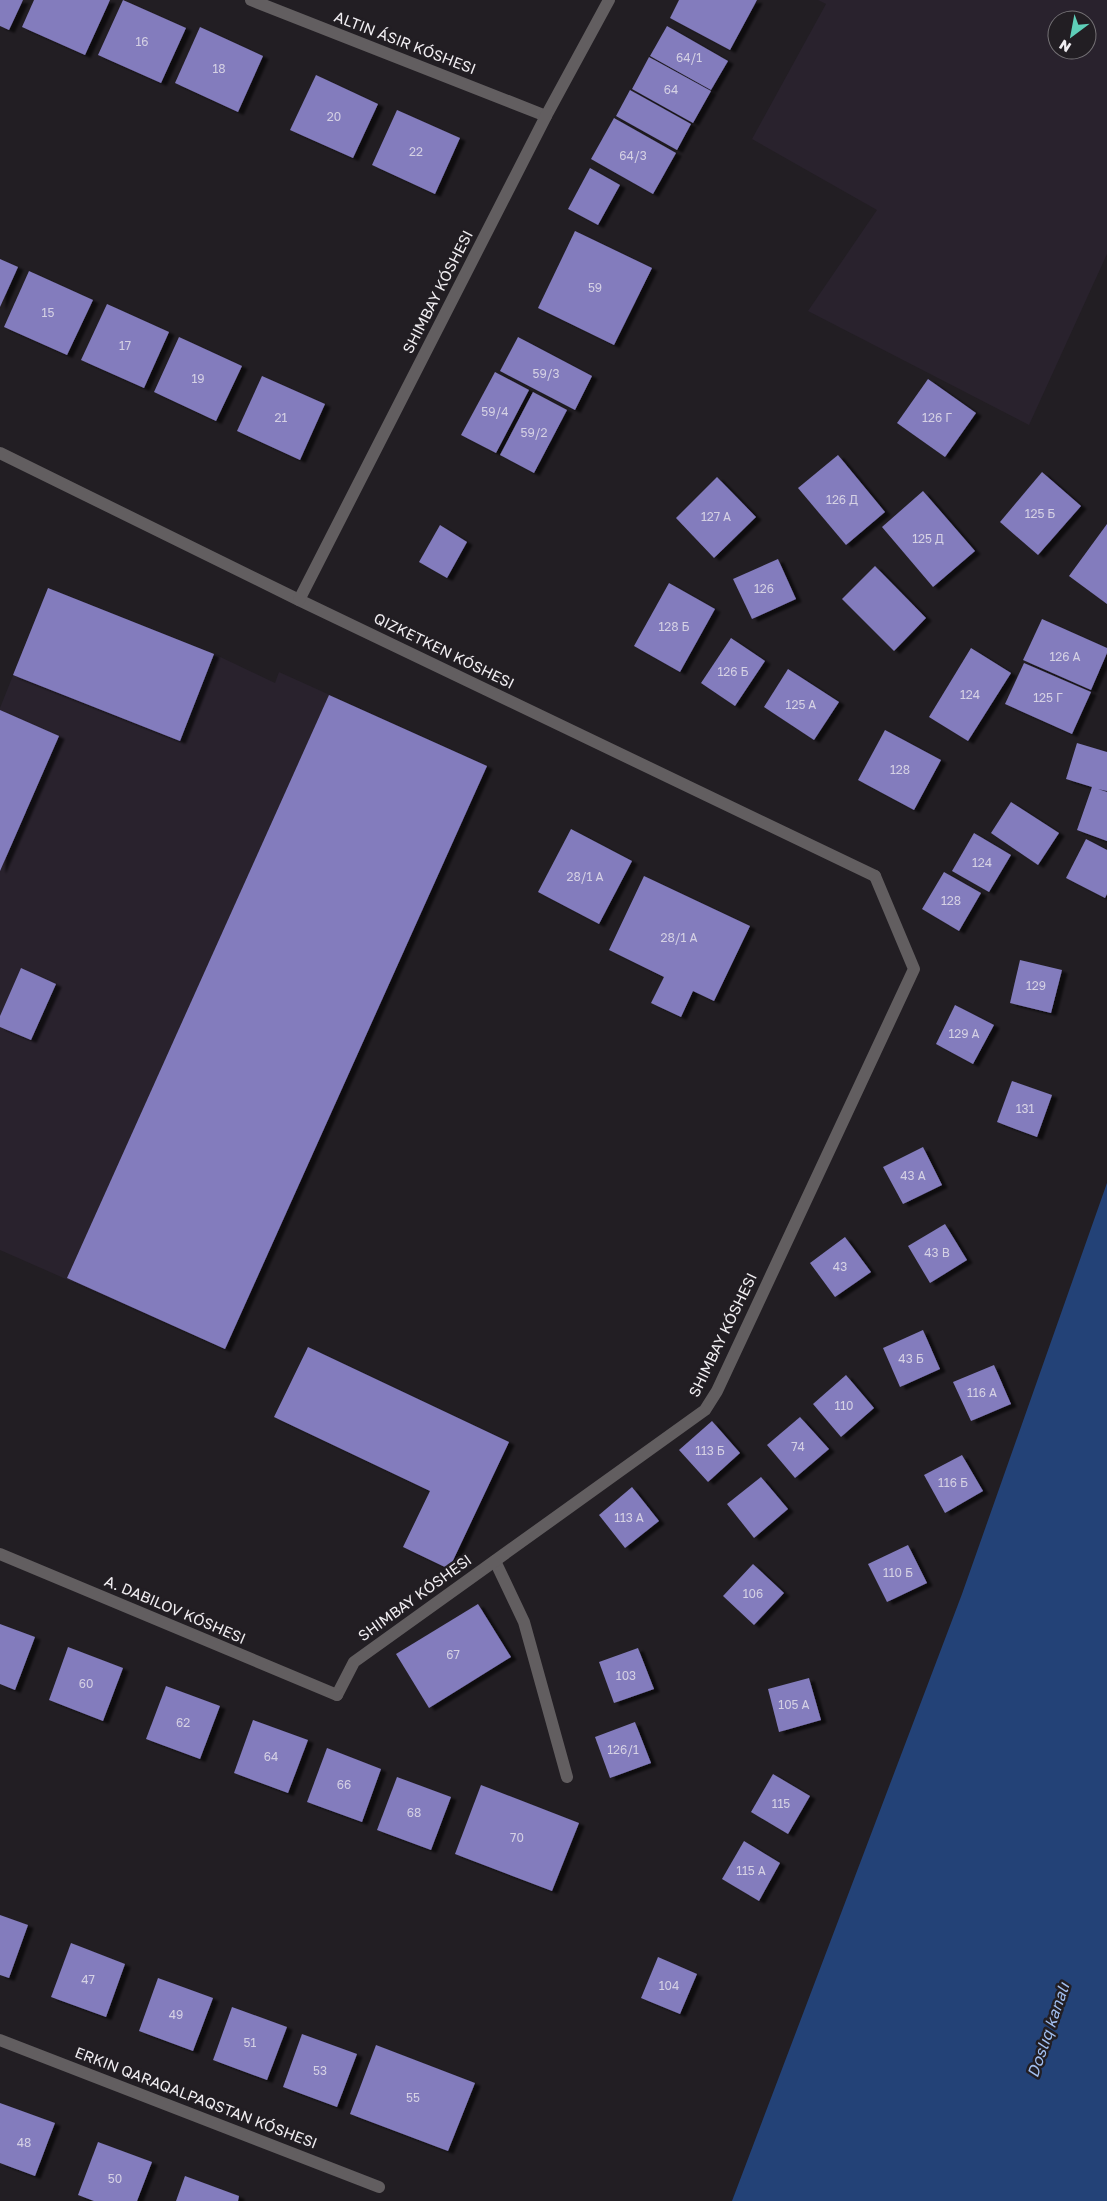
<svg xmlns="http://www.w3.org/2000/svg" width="1107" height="2201" viewBox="0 0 1107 2201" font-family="'Golos Text',sans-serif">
<defs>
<filter id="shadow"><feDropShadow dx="5.5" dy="3" stdDeviation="1" flood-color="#0009"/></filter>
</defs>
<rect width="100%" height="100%" fill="#221e23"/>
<!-- built -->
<g fill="#29222d" fill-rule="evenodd">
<path d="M 818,0 L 1107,0 L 1107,254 L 1029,425 L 808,311 L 877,210 L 752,139 L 826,4 ZM 1057,20 L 1087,20 L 1087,50 L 1057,50 Z"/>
<polygon points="48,588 214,654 275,683 279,672 487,766 225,1349 0,1250 0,708"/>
</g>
<!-- water -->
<polygon fill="#234277" points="1107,1183 1107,2201 732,2201 962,1594"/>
<!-- building -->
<g fill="#837cbd" filter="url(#shadow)">
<polygon points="0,0 23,0 9,30 0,26"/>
<polygon points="34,0 110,0 85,55 22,27"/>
<polygon points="123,0 186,28 161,83 98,55"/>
<polygon points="679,0 757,0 730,50 670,18"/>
<polygon points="667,26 728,61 711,90 650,56"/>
<polygon points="200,27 263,56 238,112 175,83"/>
<polygon points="649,57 711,91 693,123 632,89"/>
<polygon points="316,75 378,104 353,158 290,130"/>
<polygon points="630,90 691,124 677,150 616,116"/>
<polygon points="397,110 460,138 435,194 372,165"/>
<polygon points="614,118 676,153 653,194 591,159"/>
<polygon points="590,168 620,185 598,225 568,209"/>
<polygon points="575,231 652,268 614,345 538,308"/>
<polygon points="0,259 18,267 0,307"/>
<polygon points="29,271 93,300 67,355 4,327"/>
<polygon points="107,304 169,332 144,388 81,360"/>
<polygon points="179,337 242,366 216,421 154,392"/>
<polygon points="518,337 592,376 575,410 500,371"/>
<polygon points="495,372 529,390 496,453 461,435"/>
<polygon points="262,376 325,404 300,460 237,431"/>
<polygon points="928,379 976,413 945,457 897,423"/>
<polygon points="533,392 567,410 534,473 500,455"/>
<polygon points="838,455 885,512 846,545 798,488"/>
<polygon points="1042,472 1081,506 1038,555 1000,522"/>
<polygon points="717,477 756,517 714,558 676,518"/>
<polygon points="923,491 975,551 933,587 882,527"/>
<polygon points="1107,524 1107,604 1069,576"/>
<polygon points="440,525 467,542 447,578 419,562"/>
<polygon points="778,559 796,599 752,619 733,579"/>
<polygon points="875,566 926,618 894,651 842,599"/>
<polygon points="669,583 715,609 680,672 634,646"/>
<polygon points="48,588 214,654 180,741 13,675"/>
<polygon points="1042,619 1107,648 1107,653 1091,690 1023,660"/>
<polygon points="731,638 765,661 735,706 701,683"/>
<polygon points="971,648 1011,673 968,741 929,717"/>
<polygon points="1024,663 1091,692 1072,734 1005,704"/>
<polygon points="788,669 839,702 814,740 764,707"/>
<polygon points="329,695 487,766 225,1349 67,1278"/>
<polygon points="0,710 59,736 0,871"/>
<polygon points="885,730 941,760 914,810 858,780"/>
<polygon points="1077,743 1107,752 1107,791 1098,789 1107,792 1107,841 1077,830 1092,787 1066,779"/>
<polygon points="1011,802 1059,833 1038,865 991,833"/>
<polygon points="571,829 632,861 599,924 538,892"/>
<polygon points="974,833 1011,855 989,892 952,871"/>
<polygon points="1086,839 1107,850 1107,894 1105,898 1066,878"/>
<polygon points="944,872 981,893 959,931 922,909"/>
<polygon points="644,876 750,926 714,1001 693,991 681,1017 651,1003 664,977 609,950"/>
<polygon points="1020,960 1062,970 1051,1013 1010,1003"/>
<polygon points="21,968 56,984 31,1040 0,1027 0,1016"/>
<polygon points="955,1005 994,1025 973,1064 936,1044"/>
<polygon points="1012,1081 1052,1095 1037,1137 997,1122"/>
<polygon points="923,1147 942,1185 903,1204 883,1167"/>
<polygon points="945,1224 967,1260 930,1283 908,1246"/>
<polygon points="845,1237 871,1272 835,1297 810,1263"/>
<polygon points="923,1330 940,1369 900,1387 883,1348"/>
<polygon points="308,1347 509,1442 449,1569 403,1547 430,1491 274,1417"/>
<polygon points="994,1365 1011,1404 971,1421 953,1382"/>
<polygon points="846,1375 874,1408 841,1437 813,1404"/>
<polygon points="800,1417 829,1449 795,1478 767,1445"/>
<polygon points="712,1421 740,1453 708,1482 679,1450"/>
<polygon points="962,1455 983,1491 945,1513 924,1475"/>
<polygon points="761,1477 788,1509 754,1538 727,1504"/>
<polygon points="632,1487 659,1521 625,1548 599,1515"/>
<polygon points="908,1545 927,1583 887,1602 868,1564"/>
<polygon points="753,1564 784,1593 754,1625 723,1596"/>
<polygon points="478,1604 511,1657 429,1708 396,1654"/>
<polygon points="0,1624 35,1637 15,1690 0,1684"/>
<polygon points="68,1647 123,1668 103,1721 49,1700"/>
<polygon points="638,1648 654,1689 614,1703 599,1662"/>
<polygon points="809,1678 821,1720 779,1732 768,1689"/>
<polygon points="166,1686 220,1706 200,1759 146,1739"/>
<polygon points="253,1720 308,1740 288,1793 234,1773"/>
<polygon points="635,1722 651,1763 610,1778 595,1737"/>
<polygon points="327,1748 381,1769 362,1822 307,1802"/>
<polygon points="773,1774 810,1796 788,1834 751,1812"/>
<polygon points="397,1777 451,1797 431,1850 377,1830"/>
<polygon points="481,1785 579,1823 552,1891 455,1854"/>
<polygon points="744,1841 780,1863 759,1901 722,1879"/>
<polygon points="0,1915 28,1925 9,1978 0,1975"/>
<polygon points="71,1943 125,1964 106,2017 51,1997"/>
<polygon points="658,1957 697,1974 680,2014 641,1998"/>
<polygon points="158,1978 213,1998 193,2051 139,2031"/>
<polygon points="232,2007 287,2027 267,2080 213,2060"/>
<polygon points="302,2034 357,2054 337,2107 283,2087"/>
<polygon points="376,2045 475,2083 448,2151 350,2114"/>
<polygon points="0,2103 55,2123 35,2176 0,2163"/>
<polygon points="98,2142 152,2162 137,2201 94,2201 78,2195"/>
<polygon points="185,2176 239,2196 238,2201 176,2201"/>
</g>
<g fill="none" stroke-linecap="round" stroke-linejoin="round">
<!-- service -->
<g stroke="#625e60" stroke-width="12">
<polyline points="495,1561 524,1622 567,1777"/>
<polyline points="337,1695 354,1662 705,1410 717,1391 914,969 875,876"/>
</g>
<!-- minor -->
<g stroke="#625e60" stroke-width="12">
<polyline points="251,0 546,116"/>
<polyline points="0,453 299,600 875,876"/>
<polyline points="299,600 546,116 609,0"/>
<polyline points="0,1554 337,1695"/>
<polyline points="0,2040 379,2187"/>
</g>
</g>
<g text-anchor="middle" stroke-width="5" stroke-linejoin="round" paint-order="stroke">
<!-- number labels -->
<g font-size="12" fill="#d5d1e4">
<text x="142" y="46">16</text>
<text x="689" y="62">64/1</text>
<text x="219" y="73">18</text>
<text x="671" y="94">64</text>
<text x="334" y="121">20</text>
<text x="416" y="156">22</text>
<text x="633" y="160">64/3</text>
<text x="595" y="292">59</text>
<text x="48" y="317">15</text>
<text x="125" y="350">17</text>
<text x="546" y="378">59/3</text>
<text x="198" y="383">19</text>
<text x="495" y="416">59/4</text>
<text x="281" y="422">21</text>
<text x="937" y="422">126 Г</text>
<text x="534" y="437">59/2</text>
<text x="842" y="504">126 Д</text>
<text x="1040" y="518">125 Б</text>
<text x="716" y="521">127 А</text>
<text x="928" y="543">125 Д</text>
<text x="764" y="593">126</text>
<text x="674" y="631">128 Б</text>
<text x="1065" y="661">126 А</text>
<text x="733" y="676">126 Б</text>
<text x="970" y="699">124</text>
<text x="1048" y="702">125 Г</text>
<text x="801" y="709">125 А</text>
<text x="900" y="774">128</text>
<text x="982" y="867">124</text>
<text x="585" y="881">28/1 А</text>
<text x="951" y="905">128</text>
<text x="679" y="942">28/1 А</text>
<text x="1036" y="990">129</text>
<text x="964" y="1038">129 А</text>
<text x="1025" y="1113">131</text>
<text x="913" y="1180">43 А</text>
<text x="937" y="1257">43 В</text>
<text x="840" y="1271">43</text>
<text x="911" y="1363">43 Б</text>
<text x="982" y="1397">116 А</text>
<text x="844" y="1410">110</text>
<text x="798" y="1451">74</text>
<text x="710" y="1455">113 Б</text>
<text x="953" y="1487">116 Б</text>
<text x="629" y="1522">113 А</text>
<text x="898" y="1577">110 Б</text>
<text x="753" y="1598">106</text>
<text x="453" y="1659">67</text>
<text x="626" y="1680">103</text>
<text x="86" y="1688">60</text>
<text x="794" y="1709">105 А</text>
<text x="183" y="1727">62</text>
<text x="623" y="1754">126/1</text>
<text x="271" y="1761">64</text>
<text x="344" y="1789">66</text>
<text x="781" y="1808">115</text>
<text x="414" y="1817">68</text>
<text x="517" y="1842">70</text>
<text x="751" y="1875">115 А</text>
<text x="88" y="1984">47</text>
<text x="669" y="1990">104</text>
<text x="176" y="2019">49</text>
<text x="250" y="2047">51</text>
<text x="320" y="2075">53</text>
<text x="413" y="2102">55</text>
<text x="24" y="2147">48</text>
<text x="115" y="2183">50</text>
</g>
<!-- street labels -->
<g font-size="15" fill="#f0edf1" stroke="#221e23">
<text transform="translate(405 43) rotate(21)" y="5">ALTIN ÁSIR KÓSHESI</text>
<text transform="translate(438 292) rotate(-63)" y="5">SHIMBAY KÓSHESI</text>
<text transform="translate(444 651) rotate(26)" y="5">QIZKETKEN KÓSHESI</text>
<text transform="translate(723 1335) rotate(-64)" y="5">SHIMBAY KÓSHESI</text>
<text transform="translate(415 1598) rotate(-36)" y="5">SHIMBAY KÓSHESI</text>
<text transform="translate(175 1610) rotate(23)" y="5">A. DABILOV KÓSHESI</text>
<text transform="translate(196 2098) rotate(21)" y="5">ERKIN QARAQALPAQSTAN KÓSHESI</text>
</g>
<!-- water labels -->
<g font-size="16" font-style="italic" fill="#a2bff0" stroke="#221e23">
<text transform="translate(1048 2030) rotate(-71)" y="6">Doslıq kanalı</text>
</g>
</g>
<!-- north arrow -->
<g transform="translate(1072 35) rotate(212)"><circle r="24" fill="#221e23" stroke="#747175"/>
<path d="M0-4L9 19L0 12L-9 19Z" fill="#5eceb8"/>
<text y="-8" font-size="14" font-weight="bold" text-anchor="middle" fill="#f0edf1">N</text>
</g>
</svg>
